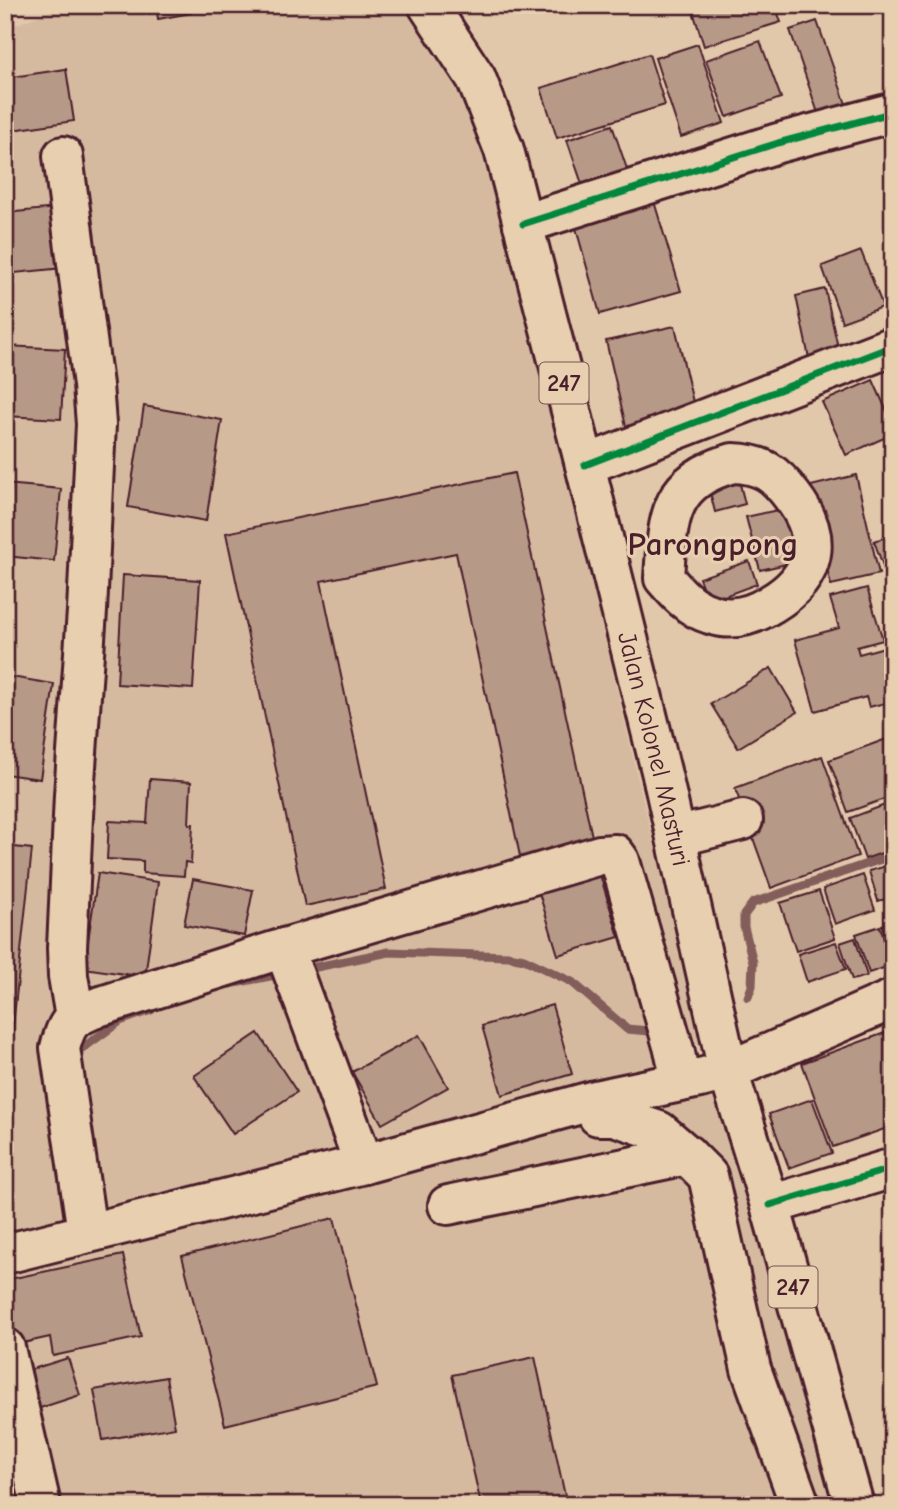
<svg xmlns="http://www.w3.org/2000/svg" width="898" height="1510" viewBox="0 0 898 1510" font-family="'Comic Neue',sans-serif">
<rect width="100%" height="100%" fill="#e2c8ab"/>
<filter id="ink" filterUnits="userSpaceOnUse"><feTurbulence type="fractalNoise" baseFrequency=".0143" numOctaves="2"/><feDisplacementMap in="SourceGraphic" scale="14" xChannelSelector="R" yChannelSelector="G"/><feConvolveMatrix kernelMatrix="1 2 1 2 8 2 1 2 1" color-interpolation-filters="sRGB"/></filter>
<g filter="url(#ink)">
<!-- built -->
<polygon fill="#d5baa0" points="65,5 401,5 430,40 470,115 501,197 649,825 706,1041 682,1050 727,1091 839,1505 5,1505 5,29"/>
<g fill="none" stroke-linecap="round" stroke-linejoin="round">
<!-- stream -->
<g stroke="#825d5a" stroke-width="9">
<polyline points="302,970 389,952 509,956 524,959 572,982 627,1029 649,1031"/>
<polyline points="230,984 285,973"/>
<polyline points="748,997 752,986 753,962 744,927 744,915 753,903 893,855"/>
<polyline points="80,1050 120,1021 151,1010"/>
</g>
</g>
<!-- building -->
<g fill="#b79987" stroke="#4a1f2b" stroke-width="2">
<polygon points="156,5 189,5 191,13 158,19"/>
<polygon points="691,5 775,5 781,22 704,46"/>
<polygon points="817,21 847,107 819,116 790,30"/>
<polygon points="760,41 781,98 727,117 706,60"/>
<polygon points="698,44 724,123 681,137 655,58"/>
<polygon points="649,54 665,105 557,138 541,88"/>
<polygon points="66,69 74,121 5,131 5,78"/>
<polygon points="612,125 628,172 583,187 567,140"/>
<polygon points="653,198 681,291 600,314 574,221"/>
<polygon points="57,208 63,268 5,274 5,213"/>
<polygon points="861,251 883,307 842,322 822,266"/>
<polygon points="825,289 839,352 809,358 796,296"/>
<polygon points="675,326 697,419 628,435 606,341"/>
<polygon points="6,346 65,349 61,419 5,416"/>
<polygon points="873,380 893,425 893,434 846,455 822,402"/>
<polygon points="144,406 222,420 206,521 128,507"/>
<polygon points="514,473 594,846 521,861 456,553 321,581 386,889 305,906 226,533"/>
<polygon points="856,475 879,574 831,585 807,487"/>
<polygon points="739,480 745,504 715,512 709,488"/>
<polygon points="5,484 61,489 54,561 5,556"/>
<polygon points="791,507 804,560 760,570 746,517"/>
<polygon points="893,535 893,572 886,574 874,541"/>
<polygon points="749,561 757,584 708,602 699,578"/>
<polygon points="123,575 200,580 193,689 117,684"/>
<polygon points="867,588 883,640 857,647 859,654 888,646 893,664 893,701 869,707 866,697 815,711 795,640 839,628 830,598"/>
<polygon points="771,668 797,712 738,748 711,704"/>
<polygon points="5,676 54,684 40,779 5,774"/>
<polygon points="892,737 893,796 848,812 829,760"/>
<polygon points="822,756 858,856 771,888 735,788"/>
<polygon points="150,779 191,782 189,824 193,824 191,863 185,862 184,876 143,873 143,861 107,859 109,821 147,823"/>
<polygon points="893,802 893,849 865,859 850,818"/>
<polygon points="5,846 32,849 8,1072 5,1072"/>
<polygon points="893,864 893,897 878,901 869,871"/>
<polygon points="597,865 619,937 558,955 536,883"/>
<polygon points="98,873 158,882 145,977 84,968"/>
<polygon points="863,875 875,910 835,924 823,889"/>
<polygon points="193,879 253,890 244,936 184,925"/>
<polygon points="819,891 835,938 796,951 780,903"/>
<polygon points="893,922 893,961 882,925"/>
<polygon points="880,926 892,965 869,973 856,934"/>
<polygon points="855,938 867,976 852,980 840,943"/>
<polygon points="836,942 846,969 807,982 798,954"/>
<polygon points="552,1005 572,1074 502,1095 482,1026"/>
<polygon points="893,1030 893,1126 833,1147 802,1063"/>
<polygon points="258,1033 297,1092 233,1134 194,1076"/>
<polygon points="419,1035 448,1087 382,1124 352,1072"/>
<polygon points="812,1099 832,1153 789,1168 769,1114"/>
<polygon points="5,1121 14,1206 5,1207"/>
<polygon points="334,1218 377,1387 225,1425 182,1256"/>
<polygon points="123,1255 141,1337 53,1356 50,1337 14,1345 5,1305 5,1280"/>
<polygon points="535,1357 567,1505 481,1505 452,1375"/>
<polygon points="68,1358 80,1395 34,1410 23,1372"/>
<polygon points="166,1377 175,1427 103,1440 94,1390"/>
<polygon points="16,1460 27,1505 5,1505 5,1463"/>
</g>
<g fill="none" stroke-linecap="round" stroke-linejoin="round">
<!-- minor casing -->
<g stroke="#4a1f2b" stroke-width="44">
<g id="minor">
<polyline points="63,156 93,385 96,424 87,611 74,795 67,948 68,976 75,1017"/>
<polyline points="523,224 778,143 887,114 893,116"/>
<path d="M 733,463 C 762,464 775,473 792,496 C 824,537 817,577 771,604 C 752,616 732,622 710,614 C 690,608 677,593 664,578 C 668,517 668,481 733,463 Z"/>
<polyline points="585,465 893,346"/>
<polyline points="676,837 743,820"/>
<polyline points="284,948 364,1164"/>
<polyline points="598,1116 614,1116 659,1131 687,1155 708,1176 751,1369 800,1505"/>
<polyline points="448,1205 687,1155"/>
<polyline points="770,1205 893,1168"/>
<path d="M 87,1232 L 60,1048 C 68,1019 71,1019 98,1007 L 284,948 L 600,855 L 615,854 L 620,861 L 675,1053 L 681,1082"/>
<polyline points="5,1254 364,1164 595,1100 700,1078 728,1071"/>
<polyline points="5,1348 41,1505"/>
</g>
</g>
<!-- major casing -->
<g stroke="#4a1f2b" stroke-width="44">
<g id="major">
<path id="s1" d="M 428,5 L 476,78 L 504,150 L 585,465 L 662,775 L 728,1071 L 770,1205 L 854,1505"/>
<polyline points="728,1071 893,999"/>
</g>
</g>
<!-- minor -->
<use href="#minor" stroke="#e8cfb0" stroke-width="38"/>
<!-- major -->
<use href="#major" stroke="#e8cfb0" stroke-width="38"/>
<!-- cycleway casing -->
<g stroke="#e8cfb0" stroke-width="11">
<g id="cycleway">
<polyline points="523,224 778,143 887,114 893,116"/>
<polyline points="585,465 893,346"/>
<polyline points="770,1205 893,1168"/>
</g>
</g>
<!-- cycleway -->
<use href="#cycleway" stroke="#00873e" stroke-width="7"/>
</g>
</g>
<g text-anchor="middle" stroke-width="6" stroke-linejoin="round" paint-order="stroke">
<!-- shield labels -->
<g fill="#e8cfb0" stroke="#795453" stroke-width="2">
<rect x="539.5" y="362.5" width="49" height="41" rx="5"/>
<rect x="768.5" y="1266.5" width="49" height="41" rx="5"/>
</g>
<g font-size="24" font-weight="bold" fill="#4a1f2b">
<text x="564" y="391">247</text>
<text x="793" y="1295">247</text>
</g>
<!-- street labels -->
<g font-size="26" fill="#4a1f2b" stroke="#e8cfb0">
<text dy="9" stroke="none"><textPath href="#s1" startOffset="782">Jalan Kolonel Masturi</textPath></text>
</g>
<!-- district labels -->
<g font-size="33" font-weight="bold" fill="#4a1f2b" stroke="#e8cfb0">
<text x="713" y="555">Parongpong</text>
</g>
</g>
<!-- margin -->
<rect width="898" height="1510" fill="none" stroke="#e8cfb0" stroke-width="28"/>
<rect x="14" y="14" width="870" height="1482" fill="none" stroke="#4a1f2b" stroke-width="2.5" filter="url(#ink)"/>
</svg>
